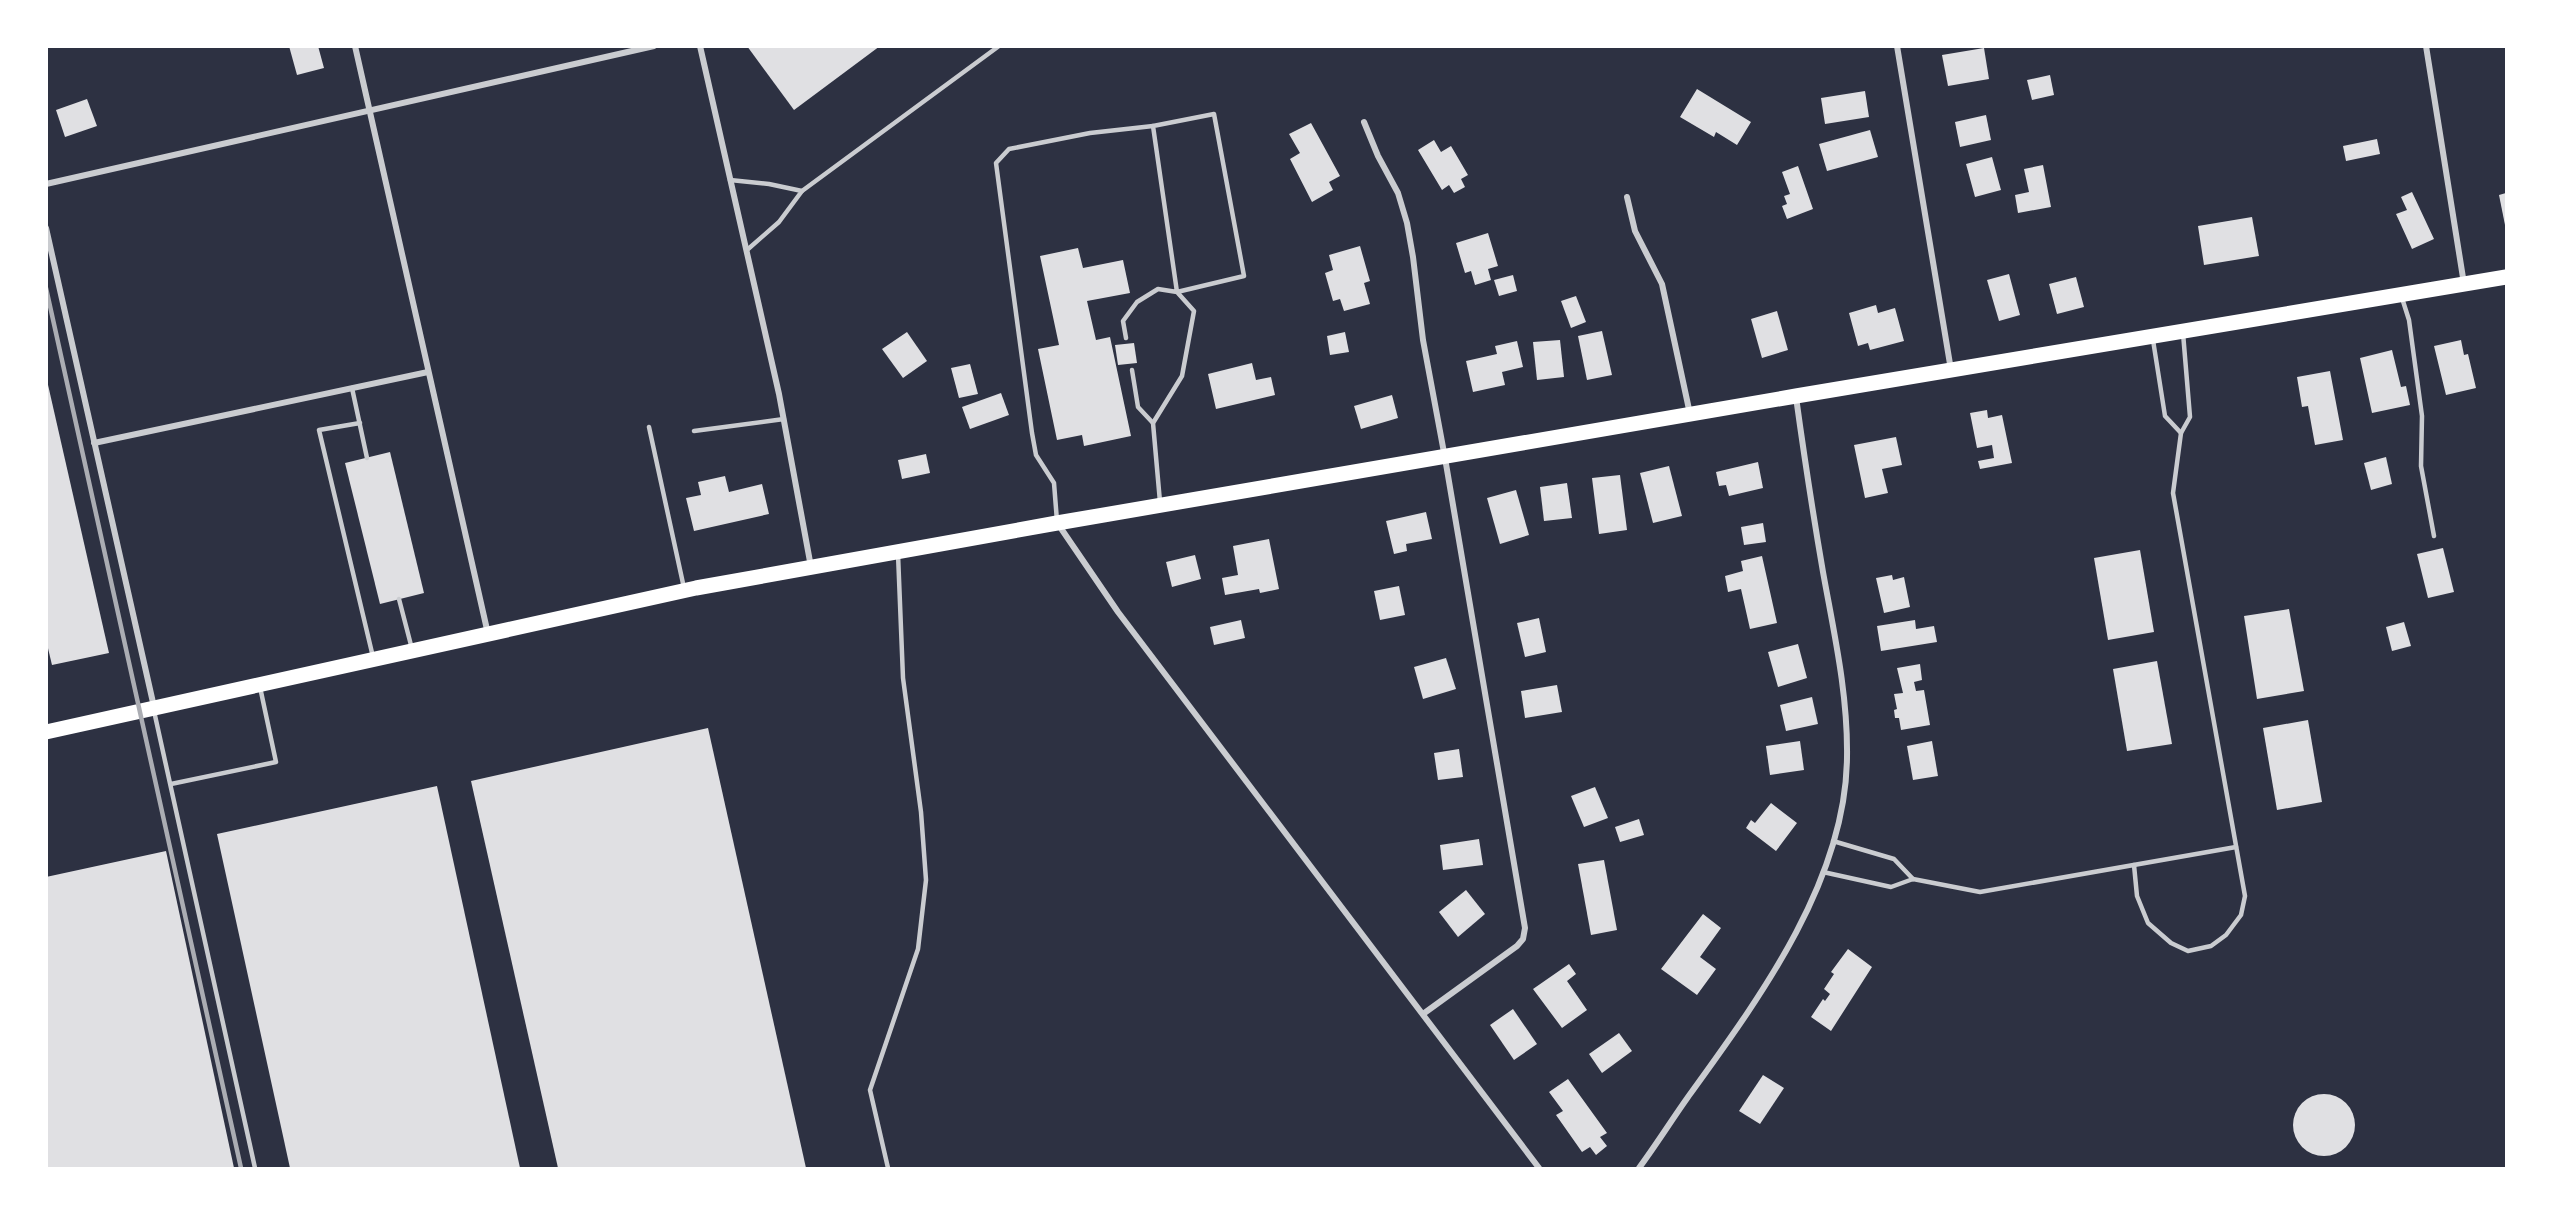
<svg xmlns="http://www.w3.org/2000/svg" width="2553" height="1215" viewBox="0 0 2553 1215" font-family="Montserrat,sans-serif">
<rect width="100%" height="100%" fill="#2d3142"/>
<!-- building -->
<g fill="#e0e0e3">
<polygon points="289,46 318,46 324,68 297,75"/>
<polygon points="747,46 880,46 794,110"/>
<polygon points="1984,48 1989,79 1948,86 1942,55"/>
<polygon points="2050,75 2054,95 2032,100 2027,80"/>
<polygon points="1697,89 1751,122 1737,145 1716,132 1714,137 1680,117"/>
<polygon points="1865,91 1869,117 1825,124 1821,98"/>
<polygon points="87,99 97,126 65,137 56,110"/>
<polygon points="1986,115 1991,140 1960,147 1955,122"/>
<polygon points="1311,123 1340,176 1329,182 1333,190 1312,202 1290,159 1300,153 1289,134"/>
<polygon points="1870,130 1878,157 1827,171 1819,144"/>
<polygon points="2377,139 2380,154 2346,161 2343,146"/>
<polygon points="1434,140 1441,152 1451,146 1468,175 1461,179 1465,187 1454,193 1449,185 1442,190 1418,150"/>
<polygon points="1992,157 2001,190 1975,197 1966,164"/>
<polygon points="2043,165 2051,207 2018,213 2015,195 2029,192 2024,169"/>
<polygon points="1798,166 1813,209 1787,219 1782,206 1787,204 1784,196 1790,194 1782,172"/>
<polygon points="2412,192 2434,239 2412,249 2396,214 2407,210 2401,197"/>
<polygon points="2506,193 2506,225 2505,225 2499,195"/>
<polygon points="2252,217 2259,256 2204,265 2198,226"/>
<polygon points="1488,233 1498,266 1488,269 1491,280 1475,285 1471,271 1465,273 1456,243"/>
<polygon points="1360,246 1370,281 1364,283 1370,304 1344,311 1340,299 1333,301 1325,273 1333,270 1329,255"/>
<polygon points="1078,248 1083,268 1123,260 1130,293 1087,301 1096,340 1110,337 1131,436 1084,446 1082,435 1057,440 1038,349 1059,345 1040,256"/>
<polygon points="2009,274 2020,315 1999,321 1987,280"/>
<polygon points="1513,275 1517,291 1499,296 1494,280"/>
<polygon points="2076,277 2084,307 2057,314 2049,284"/>
<polygon points="1576,296 1586,322 1571,328 1561,301"/>
<polygon points="1876,305 1878,313 1895,308 1904,341 1870,350 1868,343 1858,346 1849,313"/>
<polygon points="1777,311 1788,350 1762,358 1751,319"/>
<polygon points="1602,331 1612,375 1587,380 1578,336"/>
<polygon points="907,332 927,361 903,378 882,349"/>
<polygon points="1345,332 1349,352 1330,355 1327,336"/>
<polygon points="1560,340 1564,377 1537,380 1533,342"/>
<polygon points="2461,340 2464,355 2468,354 2476,388 2446,395 2434,346"/>
<polygon points="1517,341 1523,367 1502,372 1505,385 1473,392 1466,361 1497,354 1495,346"/>
<polygon points="1134,343 1137,363 1118,365 1115,345"/>
<polygon points="2392,350 2401,387 2406,386 2410,405 2372,413 2360,358"/>
<polygon points="1252,363 1256,380 1271,377 1275,395 1216,409 1208,374"/>
<polygon points="970,364 978,394 959,398 951,368"/>
<polygon points="2330,371 2343,440 2315,445 2308,406 2302,407 2297,377"/>
<polygon points="46,376 109,653 52,665 46,640"/>
<polygon points="1001,393 1009,415 970,429 962,407"/>
<polygon points="1392,395 1398,418 1361,429 1354,406"/>
<polygon points="1987,410 1988,418 2002,415 2012,463 1980,469 1978,461 1994,458 1992,445 1977,448 1970,413"/>
<polygon points="1896,437 1902,465 1882,469 1888,493 1865,498 1854,445"/>
<polygon points="390,452 424,593 380,604 345,463"/>
<polygon points="926,454 930,473 902,479 898,460"/>
<polygon points="2386,457 2392,484 2371,490 2364,463"/>
<polygon points="1758,462 1763,488 1729,496 1726,485 1719,486 1716,472"/>
<polygon points="1669,466 1682,516 1653,523 1640,473"/>
<polygon points="1620,475 1627,530 1599,534 1592,478"/>
<polygon points="725,476 729,492 762,484 769,514 694,531 686,498 701,495 698,482"/>
<polygon points="1567,483 1572,518 1544,521 1540,487"/>
<polygon points="1516,490 1529,535 1500,544 1487,498"/>
<polygon points="1426,512 1432,539 1406,544 1407,551 1394,554 1386,521"/>
<polygon points="1763,523 1766,542 1744,545 1741,527"/>
<polygon points="1269,539 1279,589 1260,593 1259,589 1225,595 1222,578 1238,575 1233,546"/>
<polygon points="2443,548 2454,592 2428,598 2417,554"/>
<polygon points="2140,550 2154,632 2108,640 2094,558"/>
<polygon points="1195,555 1201,579 1172,587 1166,562"/>
<polygon points="1762,556 1777,623 1750,629 1741,589 1728,592 1725,576 1743,571 1741,561"/>
<polygon points="1892,575 1893,580 1904,577 1910,607 1884,613 1876,578"/>
<polygon points="1399,586 1405,615 1380,620 1374,591"/>
<polygon points="2289,609 2304,691 2257,699 2244,616"/>
<polygon points="1539,618 1546,652 1525,657 1517,623"/>
<polygon points="1241,620 1245,638 1214,645 1210,627"/>
<polygon points="1915,620 1916,629 1934,626 1937,642 1881,651 1877,626"/>
<polygon points="2404,622 2411,646 2392,651 2386,627"/>
<polygon points="1798,644 1807,678 1778,687 1768,652"/>
<polygon points="1446,658 1456,689 1423,699 1414,667"/>
<polygon points="2157,661 2172,744 2127,751 2113,669"/>
<polygon points="1920,664 1922,680 1914,682 1916,691 1924,690 1930,725 1901,730 1899,718 1895,718 1894,710 1897,709 1894,694 1903,693 1897,668"/>
<polygon points="1557,685 1562,712 1525,718 1521,691"/>
<polygon points="1812,697 1818,724 1786,731 1780,705"/>
<polygon points="2308,720 2322,802 2277,810 2263,728"/>
<polygon points="708,728 806,1168 558,1168 471,781"/>
<polygon points="1800,741 1804,770 1770,775 1766,746"/>
<polygon points="1932,741 1938,776 1913,780 1907,746"/>
<polygon points="1459,749 1463,777 1438,780 1434,753"/>
<polygon points="437,786 520,1168 290,1168 217,834"/>
<polygon points="1595,787 1608,818 1584,827 1571,796"/>
<polygon points="1771,803 1797,823 1776,851 1746,828 1751,820 1755,823"/>
<polygon points="1639,819 1644,835 1620,842 1615,827"/>
<polygon points="1479,839 1483,865 1443,870 1440,845"/>
<polygon points="166,851 234,1168 46,1168 46,877"/>
<polygon points="1604,860 1617,930 1591,935 1578,864"/>
<polygon points="1466,890 1485,914 1458,937 1439,912"/>
<polygon points="1703,914 1721,928 1700,957 1716,969 1697,995 1661,969"/>
<polygon points="1848,949 1872,967 1831,1031 1811,1017 1823,999 1825,1001 1830,994 1824,989 1834,974 1831,972"/>
<polygon points="1569,964 1576,974 1567,981 1587,1010 1562,1028 1533,989"/>
<polygon points="1513,1009 1537,1044 1514,1060 1490,1025"/>
<polygon points="1619,1033 1632,1051 1602,1073 1589,1054"/>
<polygon points="1763,1075 1784,1088 1760,1124 1739,1111"/>
<polygon points="1568,1079 1607,1133 1600,1137 1607,1146 1596,1155 1590,1147 1582,1152 1556,1115 1563,1111 1549,1092"/>
<circle cx="2324" cy="1125" r="31"/>
</g>
<g fill="none" stroke-linecap="round" stroke-linejoin="round">
<!-- service -->
<g stroke="#caccd0" stroke-width="4.5">
<polyline points="730,180 769,184 802,191 779,222 747,250"/>
<polyline points="802,191 999,46"/>
<polyline points="2402,298 2409,320 2422,416 2421,466 2434,536"/>
<polyline points="1126,338 1123,321 1137,302 1158,289 1177,292 1244,276 1214,114 1153,126 1177,292 1194,311 1182,376 1153,423 1160,502"/>
<polyline points="2153,340 2165,416 2181,433"/>
<polyline points="1132,370 1138,407 1153,423"/>
<polyline points="352,388 367,458"/>
<polyline points="360,423 319,430 373,657"/>
<polyline points="649,427 684,588"/>
<polyline points="694,431 784,419"/>
<polyline points="1057,521 1054,483 1036,455 1032,433 996,163 1009,149 1090,133 1153,126"/>
<polyline points="399,599 412,649"/>
<polyline points="154,711 255,1168"/>
<polyline points="171,784 276,762 260,687"/>
<polyline points="1833,841 1894,859 1913,879"/>
<polyline points="2134,865 2137,896 2148,923 2171,943 2188,951 2211,946 2226,935 2241,915 2245,896 2173,493 2181,433 2190,417 2183,333"/>
<polyline points="1823,872 1891,887 1913,879 1980,892 2236,847"/>
<polyline points="888,1168 870,1090 918,949 926,880 921,812 903,678 898,554"/>
</g>
<!-- minor -->
<g stroke="#caccd0" stroke-width="6">
<polyline points="355,46 488,634"/>
<polyline points="700,46 779,394 811,567"/>
<polyline points="1897,46 1951,370"/>
<polyline points="2426,46 2464,284"/>
<polyline points="1364,122 1378,156 1398,193 1407,223 1413,257 1423,340 1445,458 1525,928 1523,939 1517,946 1423,1014"/>
<polyline points="46,184 654,46"/>
<polyline points="1627,197 1635,231 1662,284 1690,414"/>
<polyline points="46,228 154,707"/>
<polyline points="94,443 428,372"/>
<polyline points="1058,524 1118,612 1539,1168"/>
<path d="M 1639,1168 C 1656,1145 1671,1121 1688,1097 C 1758,1000 1846,882 1847,757 C 1848,694 1834,633 1823,572 C 1813,514 1804,455 1796,397"/>
</g>
<!-- primary -->
<polyline stroke="#fff" stroke-width="15" points="46,732 696,588 1057,523 1796,396 2506,277"/>
<!-- rail -->
<polyline stroke="#abadb3" stroke-width="4.5" points="46,288 241,1168"/>
</g>
<!-- border -->
<rect width="2553" height="1215" fill="none" stroke="#ffffff" stroke-width="96"/>
</svg>
